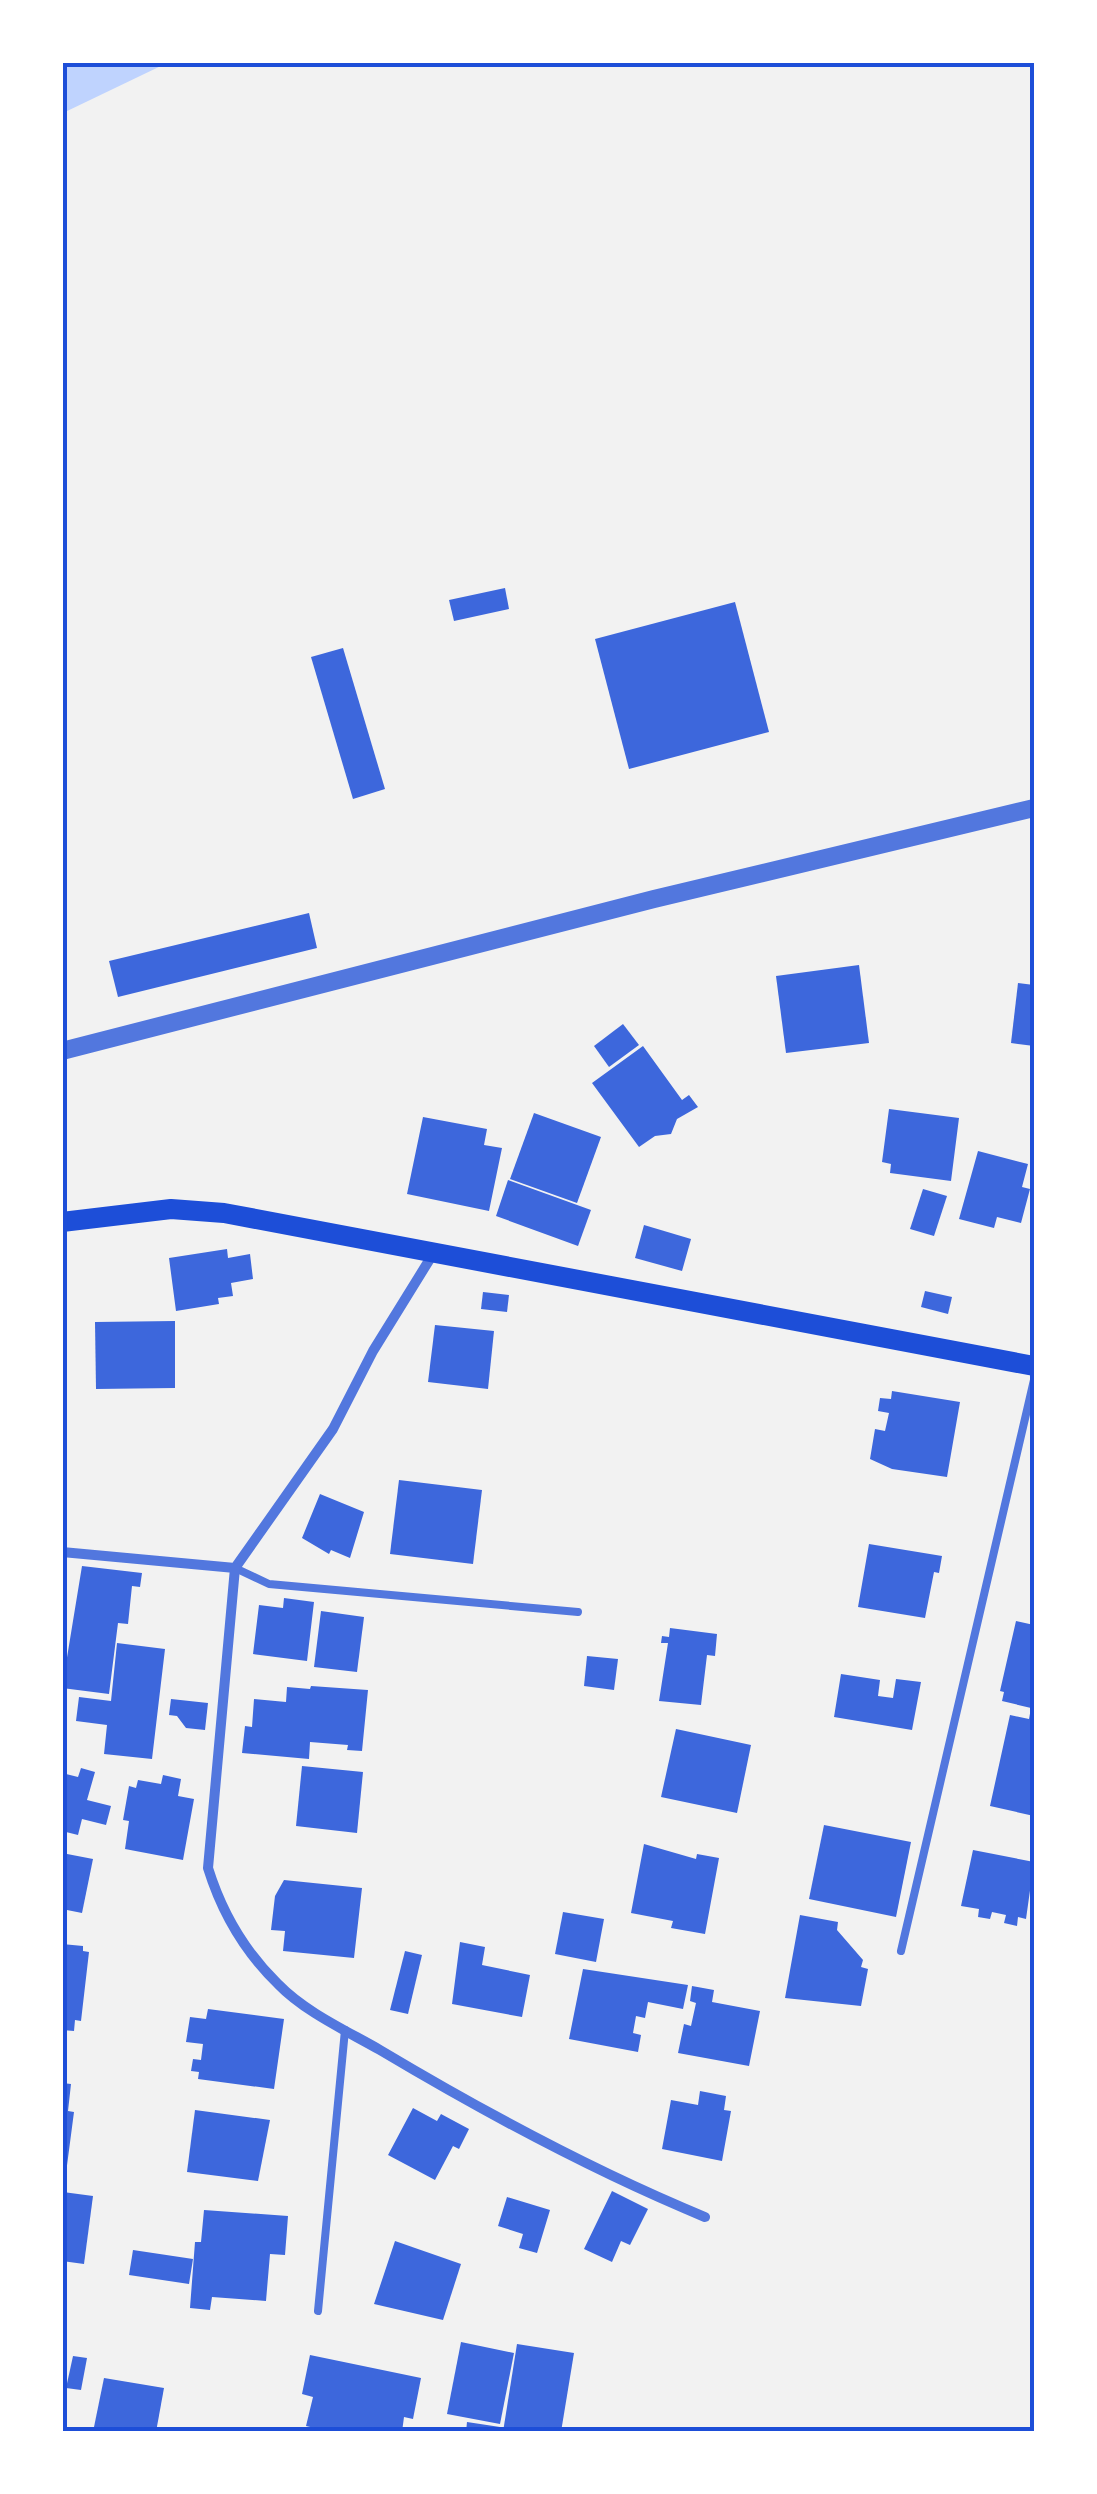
<svg xmlns="http://www.w3.org/2000/svg" width="1097" height="2494" viewBox="0 0 1097 2494" font-family="'IBM Plex Sans',sans-serif">
<rect width="100%" height="100%" fill="#f2f2f2"/>
<!-- water -->
<polygon fill="#bfd3fe" points="63,62 177,62 177,63 165,64 63,113"/>
<!-- building -->
<g fill="#3d67dc">
<polygon points="505,588 509,609 454,621 449,600"/>
<polygon points="735,602 769,732 629,769 595,639"/>
<polygon points="343,648 385,789 353,799 311,657"/>
<polygon points="309,913 317,948 118,997 109,961"/>
<polygon points="859,965 869,1043 786,1053 776,976"/>
<polygon points="1018,983 1034,985 1034,1046 1011,1043"/>
<polygon points="623,1024 639,1045 609,1067 594,1046"/>
<polygon points="643,1046 682,1100 689,1095 698,1107 677,1119 671,1134 655,1136 639,1147 592,1083"/>
<polygon points="889,1109 959,1118 951,1181 890,1173 891,1164 882,1162"/>
<polygon points="534,1113 601,1137 577,1203 510,1179"/>
<polygon points="423,1117 487,1129 484,1145 502,1148 489,1211 407,1194"/>
<polygon points="978,1151 1028,1164 1022,1187 1030,1189 1021,1223 997,1217 994,1228 959,1219"/>
<polygon points="508,1180 591,1210 578,1246 496,1216"/>
<polygon points="923,1189 947,1196 934,1236 910,1229"/>
<polygon points="644,1225 691,1239 682,1271 635,1258"/>
<polygon points="227,1249 228,1258 250,1254 253,1279 231,1283 233,1296 218,1298 219,1304 176,1311 169,1258"/>
<polygon points="925,1291 952,1297 948,1314 921,1307"/>
<polygon points="483,1292 509,1295 507,1312 481,1309"/>
<polygon points="175,1321 175,1388 96,1389 95,1322"/>
<polygon points="435,1325 494,1331 488,1389 428,1382"/>
<polygon points="892,1391 960,1402 947,1477 892,1469 870,1459 875,1429 885,1431 889,1413 878,1411 880,1398 891,1399"/>
<polygon points="399,1480 482,1490 473,1564 390,1554"/>
<polygon points="320,1494 364,1512 350,1558 331,1550 329,1554 302,1538"/>
<polygon points="869,1544 942,1556 939,1573 934,1572 925,1618 858,1607"/>
<polygon points="82,1566 142,1573 140,1587 132,1586 128,1624 118,1623 109,1694 62,1688"/>
<polygon points="284,1598 314,1602 307,1661 253,1654 259,1605 283,1608"/>
<polygon points="321,1611 364,1617 357,1672 314,1667"/>
<polygon points="1016,1621 1034,1625 1034,1816 990,1806 1010,1715 1029,1719 1031,1708 1002,1701 1004,1692 1000,1691"/>
<polygon points="670,1628 717,1634 715,1656 707,1655 701,1705 659,1701 668,1643 661,1643 662,1636 669,1637"/>
<polygon points="117,1643 165,1649 152,1759 104,1754 107,1725 76,1721 79,1697 111,1701"/>
<polygon points="587,1656 618,1659 614,1690 584,1686"/>
<polygon points="841,1674 880,1680 878,1696 893,1698 896,1679 921,1682 912,1730 834,1717"/>
<polygon points="311,1686 368,1690 362,1751 347,1750 348,1745 310,1742 309,1759 242,1753 245,1726 252,1727 254,1699 286,1702 287,1687 310,1689"/>
<polygon points="171,1699 208,1703 205,1730 186,1728 177,1716 169,1715"/>
<polygon points="676,1729 751,1745 737,1813 661,1797"/>
<polygon points="302,1766 363,1772 357,1833 296,1826"/>
<polygon points="81,1768 95,1772 87,1800 111,1806 106,1825 82,1819 78,1835 62,1831 62,1773 78,1777"/>
<polygon points="163,1775 181,1779 178,1796 194,1799 183,1860 125,1849 129,1821 123,1820 129,1786 136,1788 138,1780 161,1784"/>
<polygon points="824,1825 911,1842 896,1917 809,1899"/>
<polygon points="644,1844 696,1859 697,1854 719,1858 705,1934 671,1928 673,1921 631,1913"/>
<polygon points="973,1850 1034,1862 1026,1919 1018,1917 1017,1926 1004,1923 1006,1915 992,1912 990,1919 978,1917 979,1909 961,1906"/>
<polygon points="62,1853 93,1859 82,1913 62,1909"/>
<polygon points="284,1880 362,1888 354,1958 283,1951 285,1931 271,1930 275,1896"/>
<polygon points="563,1912 604,1919 596,1962 555,1954"/>
<polygon points="800,1915 838,1922 837,1930 863,1960 861,1967 868,1969 861,2006 785,1998"/>
<polygon points="460,1942 485,1947 482,1965 530,1975 522,2017 452,2004"/>
<polygon points="62,1944 83,1946 83,1951 89,1952 81,2021 75,2020 74,2031 62,2030"/>
<polygon points="405,1951 422,1955 408,2014 390,2010"/>
<polygon points="583,1969 688,1985 683,2009 648,2002 645,2018 636,2016 633,2033 641,2035 638,2052 569,2039"/>
<polygon points="692,1986 714,1990 712,2002 760,2011 749,2066 678,2053 684,2024 691,2026 696,2003 690,2001"/>
<polygon points="208,2009 284,2019 274,2089 198,2079 199,2072 191,2071 193,2059 201,2060 203,2044 186,2042 190,2017 206,2019"/>
<polygon points="62,2083 71,2084 68,2111 74,2112 66,2173 62,2172"/>
<polygon points="700,2091 726,2096 724,2110 731,2111 722,2161 662,2149 671,2100 698,2105"/>
<polygon points="413,2108 437,2121 441,2114 469,2129 459,2149 453,2146 435,2180 388,2155"/>
<polygon points="195,2110 270,2120 258,2181 187,2172"/>
<polygon points="612,2191 648,2209 630,2245 621,2241 612,2262 584,2249"/>
<polygon points="63,2192 93,2196 84,2264 62,2261"/>
<polygon points="507,2197 550,2210 537,2253 519,2248 523,2234 498,2226"/>
<polygon points="204,2210 288,2216 285,2255 270,2254 266,2301 212,2297 210,2310 190,2308 195,2242 201,2242"/>
<polygon points="395,2241 461,2264 443,2320 374,2304"/>
<polygon points="133,2250 193,2259 189,2284 129,2275"/>
<polygon points="461,2342 514,2353 500,2424 447,2414"/>
<polygon points="517,2344 574,2353 561,2432 503,2432"/>
<polygon points="310,2355 421,2378 413,2419 404,2417 402,2432 331,2432 306,2426 313,2397 302,2394"/>
<polygon points="73,2356 87,2358 81,2390 66,2388"/>
<polygon points="104,2378 164,2388 156,2432 94,2427"/>
<polygon points="467,2422 500,2427 499,2432 466,2432"/>
</g>
<g fill="none" stroke-linecap="round" stroke-linejoin="round">
<!-- service -->
<g stroke="#5277de" stroke-width="8">
<polyline points="235,1568 269,1584 578,1612"/>
<polyline points="901,1951 1034,1380"/>
<polyline points="318,2311 345,2030"/>
</g>
<!-- minor -->
<g stroke="#5277de" stroke-width="10">
<polyline points="62,1552 235,1568 333,1429 373,1351 433,1254"/>
<path d="M 235,1568 L 208,1868 C 222,1913 244,1951 278,1984 C 305,2012 347,2031 380,2050 C 484,2112 593,2171 705,2217"/>
</g>
<!-- tertiary -->
<polyline stroke="#5277de" stroke-width="18" points="62,1051 654,899 1034,808"/>
<!-- secondary -->
<polyline stroke="#1d4ed8" stroke-width="20" points="62,1222 171,1209 224,1213 1034,1366"/>
</g>
<!-- border -->
<rect width="1097" height="2494" fill="none" stroke="#ffffff" stroke-width="130"/>
<rect x="65" y="65" width="967" height="2364" fill="none" stroke="#1d4ed8" stroke-width="4"/>
</svg>
